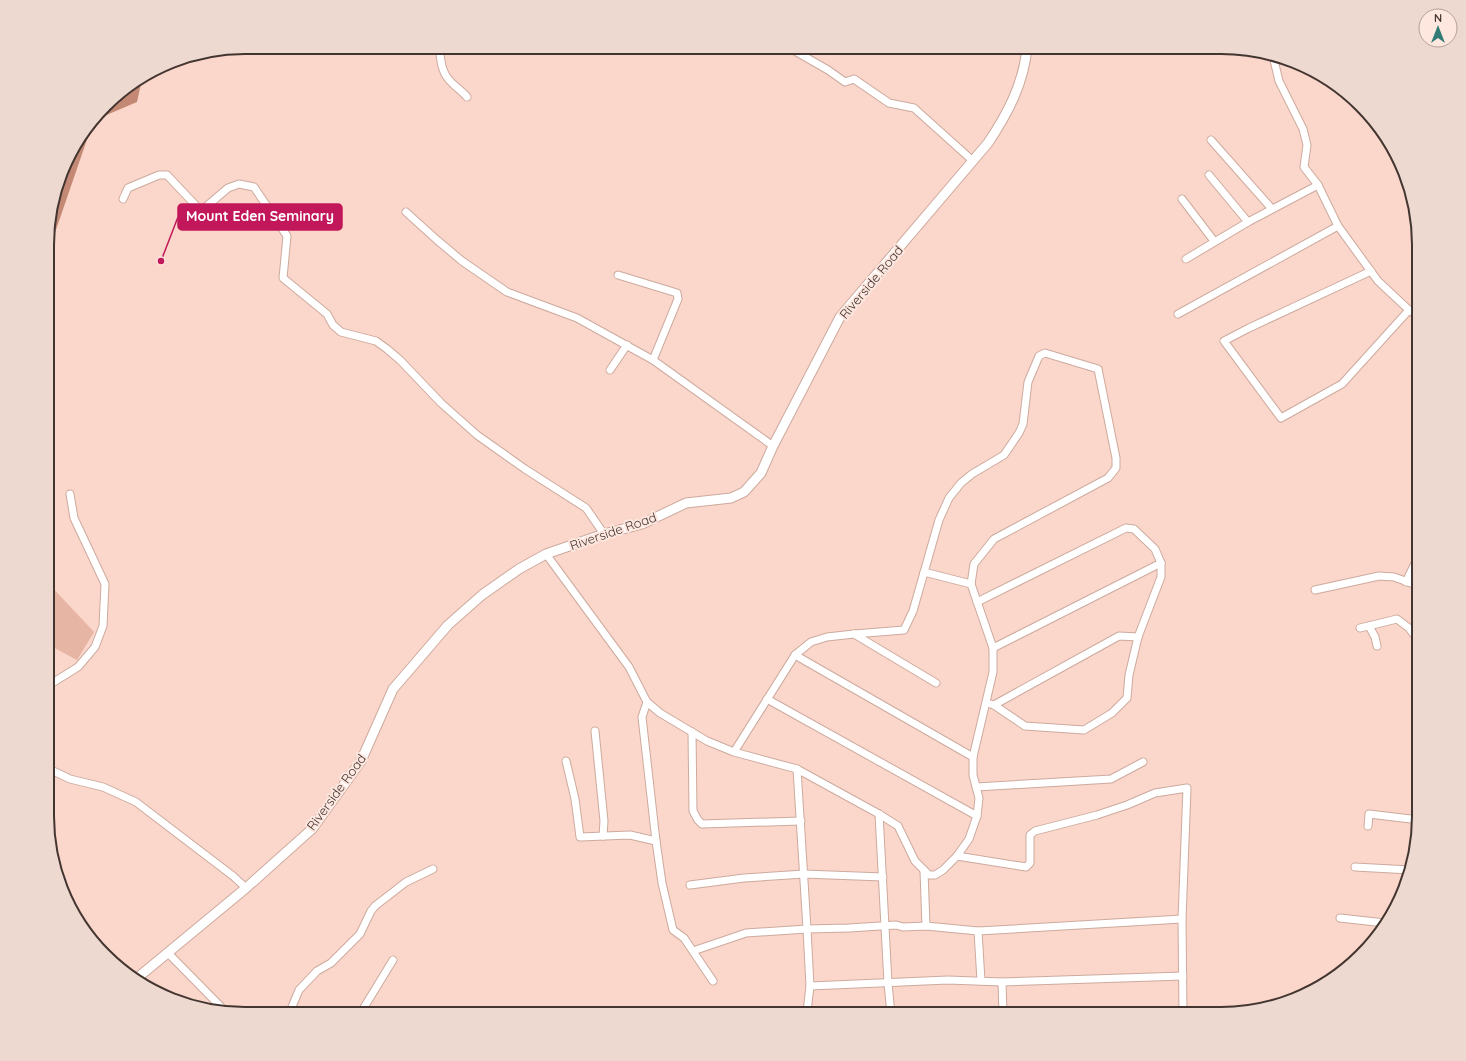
<svg xmlns="http://www.w3.org/2000/svg" width="1466" height="1061" viewBox="0 0 1466 1061" font-family="Quicksand,sans-serif">
<rect width="100%" height="100%" fill="#fbd6ca"/>
<!-- green -->
<polygon fill="#e6b5a4" points="49,584 94,632 77,660 49,645"/>
<!-- water -->
<g fill="#c48975">
<polygon points="142,79 137,102 97,119 114,96"/>
<polygon points="92,125 49,250 49,219 67,157"/>
</g>
<g fill="none" stroke-linecap="round" stroke-linejoin="round">
<!-- minor casing -->
<g stroke="#cdaa9e" stroke-width="9">
<g id="minor">
<path d="M 439,47 C 441,61 441,73 452,83 C 457,88 463,92 467,97"/>
<polyline points="788,47 828,70 845,82 854,79 889,103 914,108 973,161"/>
<polyline points="1273,56 1279,81 1303,129 1307,145 1304,167 1318,185 1338,226 1378,281 1409,310 1419,317"/>
<polyline points="1211,140 1272,209"/>
<polyline points="1209,175 1248,222"/>
<polyline points="123,199 128,188 159,175 167,175 201,211 228,188 239,184 254,187 287,236 283,278 327,314 333,325 341,332 376,341 387,349 400,360 441,403 477,435 525,469 586,508 604,534"/>
<polyline points="1182,199 1214,241"/>
<polyline points="406,212 437,240 462,261 507,292 577,318 653,360 773,446"/>
<polyline points="1186,259 1248,222 1318,185"/>
<polyline points="1371,271 1249,328 1224,341 1281,418 1342,384 1409,310"/>
<polyline points="618,275 677,293 678,299 653,360"/>
<polyline points="1178,314 1338,226"/>
<polyline points="610,370 627,345"/>
<polyline points="546,554 629,667 647,702 660,713 707,741 734,752 797,769 879,814 898,826 915,861 929,875 935,875 943,870 957,856 969,839 977,816 979,798 973,775 973,757 993,672 993,648 971,584 974,564 994,539 1108,478 1116,468 1116,458 1098,369 1045,353 1039,356 1028,382 1023,424 1019,433 1004,455 972,474 961,483 949,498 939,520 913,611 904,630 854,634 827,637 811,642 795,655 734,752"/>
<polyline points="924,572 971,584"/>
<polyline points="1406,582 1419,555"/>
<polyline points="1315,590 1379,576 1394,577 1419,586"/>
<polyline points="977,602 1126,528 1134,529 1155,549 1161,563 1161,577 1138,637 1129,675 1127,698 1112,713 1084,730 1025,726 994,705 987,703"/>
<polyline points="1369,626 1375,637 1377,646"/>
<polyline points="1360,628 1397,619 1409,628 1419,641"/>
<polyline points="854,634 936,683"/>
<polyline points="993,648 1161,563"/>
<polyline points="795,655 973,757"/>
<polyline points="49,685 78,667 95,647 103,626 105,584 74,518 70,494"/>
<polyline points="767,699 977,816"/>
<polyline points="647,702 642,717 656,841 662,883 673,930 684,938 713,981"/>
<polyline points="994,705 1119,636 1138,637"/>
<polyline points="595,731 604,821 603,836"/>
<polyline points="692,732 693,811 698,820 702,824 801,821"/>
<polyline points="566,761 575,799 580,837 630,835 656,841"/>
<polyline points="49,769 70,779 103,787 136,802 233,876 246,888"/>
<polyline points="797,769 807,929 849,928 896,925 903,927 926,926 978,931 1182,919"/>
<polyline points="976,787 1111,779 1143,762"/>
<polyline points="879,814 888,983 891,1014"/>
<polyline points="1368,826 1369,814 1419,820"/>
<polyline points="957,856 1026,867 1030,863 1030,835 1035,831 1097,815 1127,805 1155,793 1187,788 1182,919 1183,1014"/>
<polyline points="1355,867 1410,870"/>
<polyline points="924,871 926,926"/>
<polyline points="690,885 744,878 804,874 883,877"/>
<polyline points="1340,918 1385,923"/>
<polyline points="978,931 981,981"/>
<polyline points="693,951 746,933 807,929 810,986 807,1012"/>
<polyline points="168,953 226,1012"/>
<polyline points="1002,982 1003,1014"/>
<polyline points="810,986 948,980 1002,982 1183,976"/>
<polyline points="289,1014 299,990 317,971 331,963 360,934 371,911 375,906 406,882 433,869"/>
<polyline points="360,1014 393,960"/>
</g>
</g>
<!-- tertiary casing -->
<g stroke="#cdaa9e" stroke-width="11">
<path id="tertiary" d="M 136,979 L 246,888 L 312,829 L 361,761 L 393,689 L 448,625 L 482,595 L 519,569 L 546,554 L 604,534 L 642,524 L 686,503 L 731,498 L 744,492 L 761,473 L 773,446 L 840,317 L 988,143 C 1008,113 1024,83 1027,47"/>
</g>
<!-- minor -->
<use href="#minor" stroke="#fff" stroke-width="7"/>
<!-- tertiary -->
<use href="#tertiary" stroke="#fff" stroke-width="9"/>
</g>
<g text-anchor="middle" stroke-width="4" stroke-linejoin="round" paint-order="stroke">
<!-- street labels -->
<g font-size="13" fill="#433530" stroke="#fde7df">
<text transform="translate(871 282) rotate(-50)" y="5">Riverside Road</text>
<text transform="translate(613 531) rotate(-19)" y="5">Riverside Road</text>
<text transform="translate(336 792) rotate(-54)" y="5">Riverside Road</text>
</g>
</g>
<!-- crop -->
<path d="M0 0H1466V1061H0ZM245 54H1221A191 191 0 0 1 1412 245V816A191 191 0 0 1 1221 1007H245A191 191 0 0 1 54 816V245A191 191 0 0 1 245 54Z" fill="#eed9d1" fill-rule="evenodd"/>
<path fill="none" stroke="#433530" stroke-width="2" d="M245 54H1221A191 191 0 0 1 1412 245V816A191 191 0 0 1 1221 1007H245A191 191 0 0 1 54 816V245A191 191 0 0 1 245 54Z"/>
<!-- callouts -->
<path fill="none" stroke="#c2185b" stroke-width="1.5" d="M161 261L178 217"/>
<circle fill="#c2185b" stroke="#fde7df" stroke-width="1.5" cx="161" cy="261" r="4"/>
<rect fill="#c2185b" stroke="#c2185b" stroke-width="1.5" x="178" y="204" width="164" height="26" rx="4"/>
<g font-size="14" text-anchor="middle" font-weight="bold" fill="#fff">
<text x="260" y="221">Mount Eden Seminary</text>
</g>
<!-- north arrow -->
<g transform="translate(1438 28)"><circle r="19" fill="#fde7df" stroke="#b3a099"/>
<path d="M0-3L7 15L0 10L-7 15Z" fill="#327a75"/>
<text y="-6" font-size="11" font-weight="bold" text-anchor="middle" fill="#433530">N</text>
</g>
</svg>
